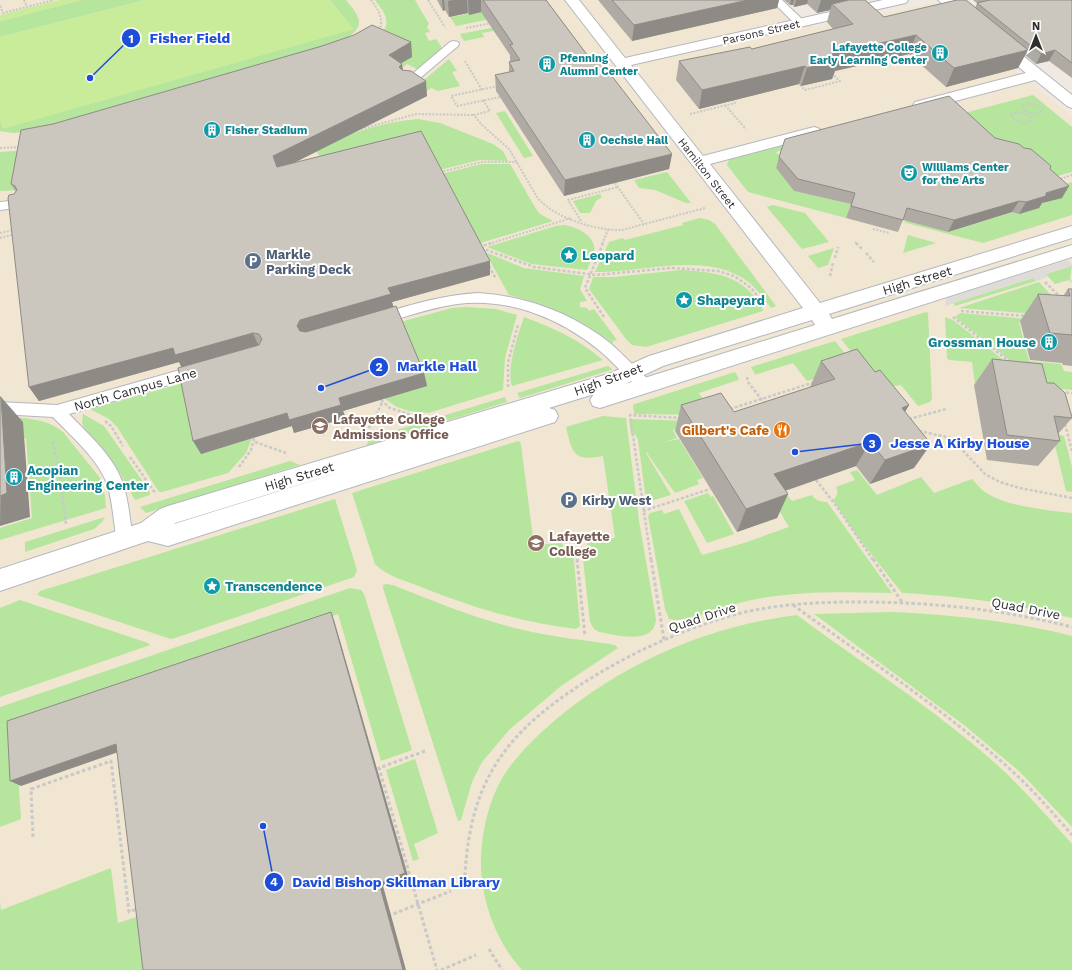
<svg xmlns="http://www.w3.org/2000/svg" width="1072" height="970" viewBox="0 0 1072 970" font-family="'Work Sans',sans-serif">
<rect width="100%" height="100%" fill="#efe9e1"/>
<!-- education -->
<polygon fill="#f0e6d1" points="0,0 783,0 814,28 932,3 1072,116 1072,970 0,970"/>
<!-- green -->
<g fill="#b6e59e">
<polygon points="82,0 145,0 0,37 0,21"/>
<path d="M 330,0 L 346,0 C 361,18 366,26 344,40 L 37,131 L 13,133 L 0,131 L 0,119 L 3,128 L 353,29 Z"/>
<path d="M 375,0 L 415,0 L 429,24 L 427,27 L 430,32 L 425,33 L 429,41 L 436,39 L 441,46 L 441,50 L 417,69 L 407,64 L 398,71 L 393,68 L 412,56 L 380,35 C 393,22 384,12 375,0 Z"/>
<polygon points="490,10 495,18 456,26 450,17"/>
<polygon points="502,26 504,29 482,33 484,37 464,41 460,34"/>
<polygon points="449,59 457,71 452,72 460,86 438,91 431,88 424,93 423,81"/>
<polygon points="1033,95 1072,127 1072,172 1043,180 953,116"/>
<polygon points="505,111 533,156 524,158 496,113"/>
<path d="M 418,119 L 440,123 L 493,144 L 503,151 L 508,161 L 480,160 L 435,171 L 329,170 L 314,148 C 347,134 382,122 418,119 Z"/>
<polygon points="784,145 793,146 776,152 786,163 776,166 776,168 794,191 851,204 846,218 748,192 727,165 729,159 735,157"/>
<polygon points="28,150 21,190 0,191 0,152"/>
<polygon points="482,164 510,164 536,209 540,214 553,221 474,245 437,175"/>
<polygon points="667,172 691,203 686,203 655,190 639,188 634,180"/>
<polygon points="1072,182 1072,215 983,243 903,222 908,221 949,232 1013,212 1051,188"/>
<polygon points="600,194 602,197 596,201 590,213 580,213 573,201"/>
<polygon points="773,205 805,213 829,242 802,249 767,207"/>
<path d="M 700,218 L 709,220 L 715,224 L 776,306 L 771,308 C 762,296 753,283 739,276 C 698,253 639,273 595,272 L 609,242 L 623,238 L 625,240 L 683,225 L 682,223 Z"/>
<path d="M 564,225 C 574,226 592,234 594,246 C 596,253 589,264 587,270 L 531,264 L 487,247 L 556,226 Z"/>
<polygon points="908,235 936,243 903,253"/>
<polygon points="834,248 828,265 818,268 808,256"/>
<path d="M 485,252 L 524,268 L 584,276 L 580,289 L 587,301 L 580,302 L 580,307 L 587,308 L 589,311 L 594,309 L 617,340 L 613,341 L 613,344 C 582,320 547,304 509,295 Z"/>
<polygon points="1072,266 1070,278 1072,283 1069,280 1055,284 1046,274"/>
<path d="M 681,270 C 709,272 734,273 753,295 C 757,300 762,306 763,311 L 646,347 L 632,345 L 626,339 L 589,289 L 593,277 L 613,277 Z"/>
<polygon points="1033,278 1036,281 955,306 953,303"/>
<polygon points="1039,282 1053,297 1036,314 959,308"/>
<polygon points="466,307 496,309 517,315 505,358 503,390 428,413 409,411 397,407 385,399 389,325 452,308"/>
<polygon points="926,312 928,313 932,399 930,402 918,406 901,385 884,388 882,390 841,339"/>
<polygon points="960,313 1040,320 1019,322 1029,361 1061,364 1064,371 1072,372 1072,390 1051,388 1040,384 955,317"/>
<path d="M 524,317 C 554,328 578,339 603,360 L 512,386 C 506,369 518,335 524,317 Z"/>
<polygon points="945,317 953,320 991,350 1037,388 975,384 972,362 949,360 947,358"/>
<polygon points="835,341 855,366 807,381 793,363 754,375 755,374 751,367"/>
<polygon points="608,366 612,369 611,370 520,398 517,393"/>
<polygon points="735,372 739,379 738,380 699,393 711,412 699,415 634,414 633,405 635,404"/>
<polygon points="201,378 201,453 252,438 246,453 228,473 162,492 159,492 117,427 109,419 90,409"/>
<polygon points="505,397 507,402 366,446 370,438"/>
<polygon points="83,414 104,426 150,492 150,495 135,500 117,468 85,429 82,424"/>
<path d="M 0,415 C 21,419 46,417 63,432 L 100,478 L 105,496 L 106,508 L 0,540 L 0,528 L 32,518 L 26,438 L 24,438 Z"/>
<path d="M 603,416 L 626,418 L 639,521 L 656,619 C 654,646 617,635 599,632 L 594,629 L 590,622 L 582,550 L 588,549 L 587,544 L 590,541 L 615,538 L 603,456 C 574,462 572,453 566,427 Z"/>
<polygon points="629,419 690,421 706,419 673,430 677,438 664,442 679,439 703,478 697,480 699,484 675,493 647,453 647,451 646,453 671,495 651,501 646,500 638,440 635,434 631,435"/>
<polygon points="1052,433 1064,436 1072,467 1072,492 1066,491"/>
<path d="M 518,441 L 520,442 L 521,445 L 534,545 L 562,543 L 565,551 L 573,551 L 580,626 L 576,629 C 520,622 474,608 421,587 C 406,581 386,576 375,564 L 352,493 Z"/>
<polygon points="290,461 300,465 146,513 140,507"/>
<path d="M 857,470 L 877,495 L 921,477 L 934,493 L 972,479 C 976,483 980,489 985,492 C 1007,507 1046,510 1072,513 L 1072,618 C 1016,604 960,596 902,593 L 857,536 L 833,500 C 838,496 838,493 836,487 L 855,480 L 850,472 Z"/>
<polygon points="708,493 711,497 713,496 734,534 707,543 684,501"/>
<path d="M 787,495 L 792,501 L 812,495 C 815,500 820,502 827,502 L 892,593 C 842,592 789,590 739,603 C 724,607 681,624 669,619 L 665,609 L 648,516 L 650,513 L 662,510 L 664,514 L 679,509 L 702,555 L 744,543 L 789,527 L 773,500 Z"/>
<polygon points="335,499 357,570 354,577 175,638 171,639 37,595 40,591"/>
<polygon points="105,517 102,522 94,529 25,552 25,542"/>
<path d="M 386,584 L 393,585 C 438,603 484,622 532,632 C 559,638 587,640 615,645 L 618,648 L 561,686 L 509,730 L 482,762 L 472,782 L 461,820 L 458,821 L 383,588 L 383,585 Z"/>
<polygon points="350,588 361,590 364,594 412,750 381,761 338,614 15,728 21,819 0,827 0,707"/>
<polygon points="20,600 148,643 150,645 0,697 0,608"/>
<path d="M 892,612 C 953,615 1013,621 1072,636 L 1072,827 L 1020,772 L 964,725 L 814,614 Z"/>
<path d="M 797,615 C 863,664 933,708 994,762 C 1022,787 1047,816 1072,844 L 1072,970 L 522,970 C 495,941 480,897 481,859 C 482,830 489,799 504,775 C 515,758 530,743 544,730 C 613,667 705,626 797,615 Z"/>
<polygon points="415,759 438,833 414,844 419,859 413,861 386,770"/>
<polygon points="111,868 118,923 145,914 152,970 0,970 0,902 1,910"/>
</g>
<!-- pitch -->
<g fill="#c9ec9a">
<polygon points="60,0 82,0 0,21 0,15"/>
<polygon points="145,0 330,0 354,29 3,129 0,119 0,37"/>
</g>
<!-- plaza -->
<polygon fill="#dfdcd8" points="1068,260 1072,264 1072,266 1046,274 1048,277 1036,281 1033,278 945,306 946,298"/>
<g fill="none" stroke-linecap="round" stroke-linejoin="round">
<!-- lane casing -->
<g stroke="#b4b7c1" stroke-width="2">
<g id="lane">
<polygon points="771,0 782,0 804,21 805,23 804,25 796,25"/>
<polygon points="454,41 458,42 459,44 458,46 413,84 405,84 403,82 405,80 450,42"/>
<polygon points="19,200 23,201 25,204 23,207 0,210 0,202"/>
<path d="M 478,293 C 526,296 572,313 610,343 C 624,355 636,369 650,381 L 652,385 L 650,389 L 645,391 L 640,389 C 626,377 614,363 600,351 C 561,319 509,297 457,304 C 430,308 404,317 378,325 L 373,324 L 371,320 L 373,316 C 408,306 441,295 478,293 Z"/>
<path d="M 201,364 L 206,366 L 208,370 L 206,374 L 69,414 C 89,435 116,458 124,487 C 129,504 130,522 133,539 L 131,544 L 125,546 L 119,544 L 117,539 C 113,521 113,502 107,484 C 99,460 70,435 53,417 L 0,414 L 0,402 L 57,405 Z"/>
</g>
</g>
<!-- street casing -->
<g stroke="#b4b7c1" stroke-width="2">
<g id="street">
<path d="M 565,0 L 579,0 L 625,58 L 883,0 L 908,0 L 906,3 L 901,4 L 631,65 L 703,156 L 814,127 L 820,129 L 822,132 L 820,135 L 710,164 L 820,303 L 1072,226 L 1072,238 L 829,314 L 832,319 L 1072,245 L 1072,257 L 600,408 L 593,406 L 590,400 L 594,394 L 549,408 L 555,410 L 558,416 L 555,422 L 168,546 L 148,541 L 0,591 L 0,569 L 141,523 L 160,509 L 168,506 L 611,373 L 649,356 L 803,308 ZM 812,320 L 815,325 L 625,384 L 663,366 ZM 350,469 L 174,524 L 175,523 Z"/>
<polygon points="938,0 953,0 979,22 977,25 972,26 967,25"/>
<polygon points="998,39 1003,40 1072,95 1072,108 1067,106 1035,80 921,110 915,108 913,105 915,102 1026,73 993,46 991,43 993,40"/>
</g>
</g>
<!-- path-far2 -->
<g stroke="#c9c9c9" stroke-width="2" stroke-dasharray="2 1.5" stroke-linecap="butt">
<polyline points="24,0 27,7"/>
<path d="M 371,0 C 379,10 384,19 379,32"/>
<polyline points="428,0 445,27"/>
<polyline points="0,6 3,13 54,0"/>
<polyline points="466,28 492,23"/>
<polyline points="890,59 900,56 897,54"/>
<polyline points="465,61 482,90"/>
<polyline points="865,61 869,65 883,62 881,61"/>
<polyline points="800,85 805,90 840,81 831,73"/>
<polyline points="498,86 451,96 457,106 500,97"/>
<path d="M 483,100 L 490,111 L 474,115 L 482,125 L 509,149 L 537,197 C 553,218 597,231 622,230 L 705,208"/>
<polygon points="1029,103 1038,105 1042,109 1042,112 1034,114 1025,111 1022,105"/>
<polyline points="725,105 746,129"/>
<polygon points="1018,112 1030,116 1031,121 1023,123 1014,120 1011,114"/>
<polyline points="690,114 735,103 732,99"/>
<polyline points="361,129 416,114 474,115"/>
<polyline points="0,148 21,147"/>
<polyline points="440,172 482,162 517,162"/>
<polyline points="1057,180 1072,175"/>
<polyline points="615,183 644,224"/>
<polyline points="581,221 568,200 618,187"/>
<polyline points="873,229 890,233"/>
<polyline points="0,233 13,230"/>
<polyline points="0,238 15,234"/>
<polyline points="855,242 857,244"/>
<polyline points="489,244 571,218"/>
<polyline points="602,244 608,230"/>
</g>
<!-- path-far1 -->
<g stroke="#c9c9c9" stroke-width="2.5" stroke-dasharray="3 2" stroke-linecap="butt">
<polyline points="603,243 585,288 604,317"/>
<polyline points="856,243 863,250"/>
<polyline points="479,247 492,243"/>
<polyline points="481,248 534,267 596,275 671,268 718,271 734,276 743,282 752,289 764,304"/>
<polyline points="866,253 874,262"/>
<polyline points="835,258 838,247"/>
<polyline points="489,266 496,279"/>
<polyline points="830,276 833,263"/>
<polyline points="1045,282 1060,297"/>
<polyline points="961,311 1026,316"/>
<polyline points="953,317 1010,362"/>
<polyline points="747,377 748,382 765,404"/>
<polyline points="508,387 508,363 518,325"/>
<polyline points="1061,392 1072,393"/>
<polyline points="381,400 390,408 412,415"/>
<polyline points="730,409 815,382"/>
<polyline points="909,419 946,409"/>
<polyline points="105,421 111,426 123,446"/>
<polyline points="1065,424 1072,451"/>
<polyline points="320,426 323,436"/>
<polyline points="369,428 382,403"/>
<polyline points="919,431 951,438 985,474 1000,482 1020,488 1072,498"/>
<polyline points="53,442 60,474 66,524"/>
<polyline points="255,442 286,453"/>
<polyline points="130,457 156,494"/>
<polyline points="239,467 251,450 254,438"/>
<polyline points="816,480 835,504 873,560"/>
<polyline points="643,511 710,489"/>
<polyline points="576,550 577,560"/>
<polyline points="651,560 630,415 680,418"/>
</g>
<!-- path -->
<g stroke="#c9c9c9" stroke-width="3" stroke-dasharray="3.5 2.5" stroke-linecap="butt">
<polyline points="577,559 585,636"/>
<polyline points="651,559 664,640"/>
<polyline points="873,559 902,602"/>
<path d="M 793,605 C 867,659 944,709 1012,771 C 1033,790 1053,813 1072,835"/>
<polyline points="425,751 379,768 437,970"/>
<polyline points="33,837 31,789 111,761 129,912 139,908"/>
<path d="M 465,876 C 470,779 507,731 588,680 C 636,650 690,626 745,612 C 782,604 820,602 857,602 C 932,602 1000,609 1072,627"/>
<polyline points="388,916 451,891"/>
<polyline points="489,949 502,970"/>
<polyline points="441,970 476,955"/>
</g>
<!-- lane -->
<use href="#lane" fill="#fff" fill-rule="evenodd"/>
<!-- street -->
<use href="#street" fill="#fff" fill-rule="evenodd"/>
</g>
<!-- wall -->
<g fill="#afaba4">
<polygon points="437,0 546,0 594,64 672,154 669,169 564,196 496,91 495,75 509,72 509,62 511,62 510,61 510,55 481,12 469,15 468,13 449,17 445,10 443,11"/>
<polygon points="598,0 779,0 777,8 632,41"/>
<polygon points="784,0 865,0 884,17 975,8 977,3 973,0 1072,0 1072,78 1049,61 1036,64 1025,55 1018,68 946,87 909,54 835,71 832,79 801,86 799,84 699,109 676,80 679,61 752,49 833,29 827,22 830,10 817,13 807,4 794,7 793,5 790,5"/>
<polygon points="411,42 412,57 401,63 403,70 427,96 295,162 490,275 392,302 393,307 424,373 427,386 343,411 346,418 294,433 292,426 201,454 181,367 179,362 39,401 29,387 14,194 16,192 11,184 53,124"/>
<polygon points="995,138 1050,169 1062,198 1042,203 1039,208 1019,214 1012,212 948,232 903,220 898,232 846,218 851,204 794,191 776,168 779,157"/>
<polygon points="1068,289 1072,289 1072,366 1063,365 1062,363 1030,360 1020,321 1038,294 1063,296"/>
<polygon points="992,359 1047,383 1072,417 1072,418 1058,434 1060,441 1038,466 987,460 974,385"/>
<polygon points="821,361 875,372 909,405 905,412 914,468 870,484 856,466 785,491 788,494 777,518 737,532 675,431 681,405 734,412 810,387"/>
</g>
<!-- shaded-wall -->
<g fill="#8e8b86">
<polygon points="442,0 444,0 445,10 443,11"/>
<polygon points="453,0 467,0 468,13 449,17 448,1"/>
<polygon points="468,0 481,0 481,12 469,15"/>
<polygon points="748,0 779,0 777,8 632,41 634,25"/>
<polygon points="791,0 794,0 793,5 790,5"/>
<polygon points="796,0 808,0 807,4 794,7"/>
<polygon points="821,0 849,0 832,4 830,10 817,13"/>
<polygon points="916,35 909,54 835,71 832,79 801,86 807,68 832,54"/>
<polygon points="411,42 412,57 391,69 389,55"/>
<polygon points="1028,50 1018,68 946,87 954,68"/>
<polygon points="1055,50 1049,61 1036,64 1041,54"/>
<polygon points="402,64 404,79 399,67"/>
<polygon points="805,66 799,84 699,109 702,90"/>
<polygon points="426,81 427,96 278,171 273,156"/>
<polygon points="672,154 669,169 564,196 565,180"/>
<polygon points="1069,186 1062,198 1042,203 1039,208 1019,214 1026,202 1046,193"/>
<polygon points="1019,201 1012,212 948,232 954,220"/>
<polygon points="490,261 490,275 392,302 394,308 302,340 297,326 300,320 388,288"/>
<polygon points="253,333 259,347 182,368 179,362 39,401 29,387 173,348"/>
<polygon points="424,373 427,386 343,411 346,418 294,433 292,426 201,454 193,441"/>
<polygon points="1,397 23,422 30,517 0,526"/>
<polygon points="909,405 894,431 902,408"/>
<polygon points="870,442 856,466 764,498 774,474"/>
<polygon points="931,444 914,468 870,484 885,460"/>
<polygon points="788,494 777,518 737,532 746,509"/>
<polygon points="331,612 334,620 408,876 383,886 406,970 403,970 379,883"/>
<polygon points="116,744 124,750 21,786 10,781"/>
</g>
<!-- building -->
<g fill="#cbc7bf" stroke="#8e8b86">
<polygon points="483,0 546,0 594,64 601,62 672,154 565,180 495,75 514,71 509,62 520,60 510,45 513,44"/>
<polygon points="612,0 748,0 634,25"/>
<polygon points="849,0 865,0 884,17 957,0 966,0 1028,50 954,68 916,35 832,54 838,60 807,68 805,66 702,90 679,61 750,47 752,49 853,24 832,4"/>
<polygon points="990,0 1072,0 1072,63 1055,50 1041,54 977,3"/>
<polygon points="372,25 411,42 389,55 402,64 399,67 402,70 411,71 426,81 273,156 277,167 421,131 490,261 388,288 391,294 300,320 297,326 300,331 306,332 396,306 424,373 339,398 341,405 289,420 287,413 193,441 178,368 259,345 262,339 259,334 253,333 175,355 173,348 29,387 8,198 9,195 14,194 17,190 15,186 11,184 21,130 53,124 322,46 354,35"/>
<polygon points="949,96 995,138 1019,144 1024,148 1031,149 1051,166 1050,169 1069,186 1046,193 1046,196 1026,202 1019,201 954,220 907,208 903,220 851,206 855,193 798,179 779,157 785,139"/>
<polygon points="1068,289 1072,289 1072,335 1050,333 1038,294 1070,296"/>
<polygon points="857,349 875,372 880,370 909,405 902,408 931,444 885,460 870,442 774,474 788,494 746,509 681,405 721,393 734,412 835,379 821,361"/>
<polygon points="992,359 1042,364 1047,383 1054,383 1065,393 1072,417 1072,418 1054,416 1060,441 1007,435"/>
<polygon points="0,397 1,397 7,493 0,496"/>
<polygon points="331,612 405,873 379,883 403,970 143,970 116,744 10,781 7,721"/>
</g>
<!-- icons -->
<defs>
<g id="building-disc" transform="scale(0.9)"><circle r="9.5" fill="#0f9aa8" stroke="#fff"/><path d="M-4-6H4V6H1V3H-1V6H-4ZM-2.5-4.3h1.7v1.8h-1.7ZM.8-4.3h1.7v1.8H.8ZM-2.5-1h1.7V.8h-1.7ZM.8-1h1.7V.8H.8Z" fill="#fff"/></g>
<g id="theatre-disc" transform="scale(0.9)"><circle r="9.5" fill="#0f9aa8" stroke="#fff"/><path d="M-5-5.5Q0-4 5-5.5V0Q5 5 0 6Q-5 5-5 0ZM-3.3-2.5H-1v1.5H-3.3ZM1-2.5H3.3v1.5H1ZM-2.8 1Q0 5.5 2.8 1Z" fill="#fff"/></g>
<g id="sight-disc" transform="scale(0.9)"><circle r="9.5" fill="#0f9aa8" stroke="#fff"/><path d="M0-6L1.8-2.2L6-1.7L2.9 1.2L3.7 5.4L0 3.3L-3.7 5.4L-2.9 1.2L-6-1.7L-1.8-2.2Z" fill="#fff"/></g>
<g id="parking-disc" transform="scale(0.9)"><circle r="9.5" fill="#5c6f8a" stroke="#fff"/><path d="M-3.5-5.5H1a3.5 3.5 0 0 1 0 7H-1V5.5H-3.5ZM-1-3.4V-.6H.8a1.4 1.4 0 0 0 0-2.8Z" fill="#fff"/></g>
<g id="university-disc" transform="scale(0.9)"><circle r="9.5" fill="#8d6e63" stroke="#fff"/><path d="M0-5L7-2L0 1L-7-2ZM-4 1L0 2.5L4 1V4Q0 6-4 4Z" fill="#fff"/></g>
<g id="restaurant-disc" transform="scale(0.9)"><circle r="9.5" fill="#e8710a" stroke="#fff"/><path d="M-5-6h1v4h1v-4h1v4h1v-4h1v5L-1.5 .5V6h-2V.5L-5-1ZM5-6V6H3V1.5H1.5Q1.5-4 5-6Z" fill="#fff"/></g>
</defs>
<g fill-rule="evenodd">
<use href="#building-disc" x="940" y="53"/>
<use href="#building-disc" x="547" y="64"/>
<use href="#building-disc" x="212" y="130"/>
<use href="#building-disc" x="587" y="140"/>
<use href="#theatre-disc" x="909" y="173"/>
<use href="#sight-disc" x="569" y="255"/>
<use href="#parking-disc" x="253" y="261"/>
<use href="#sight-disc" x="684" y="300"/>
<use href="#building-disc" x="1049" y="342"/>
<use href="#university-disc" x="320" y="426"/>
<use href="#restaurant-disc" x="782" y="430"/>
<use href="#building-disc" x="14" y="477"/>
<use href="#parking-disc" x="569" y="500"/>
<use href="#university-disc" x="536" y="543"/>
<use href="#sight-disc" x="212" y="586"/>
</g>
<g text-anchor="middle" stroke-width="4" stroke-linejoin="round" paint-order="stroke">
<!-- far-street labels -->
<g font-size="11" fill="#2e2e2e" stroke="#fff">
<text transform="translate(761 32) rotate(-13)" y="4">Parsons Street</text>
<text transform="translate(707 173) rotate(52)" y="4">Hamilton Street</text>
</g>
<!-- far-culture labels -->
<g font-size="11" font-weight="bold" fill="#0d838f" stroke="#fff" text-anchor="start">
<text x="927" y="51" text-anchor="end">Lafayette College<tspan x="927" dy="13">Early Learning Center</tspan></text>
<text x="560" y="62">Pfenning<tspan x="560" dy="13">Alumni Center</tspan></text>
<text x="225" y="134">Fisher Stadium</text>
<text x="600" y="144">Oechsle Hall</text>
<text x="922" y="171">Williams Center<tspan x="922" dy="13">for the Arts</tspan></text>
</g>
<!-- service labels -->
<g font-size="13" font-weight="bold" fill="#4e5e75" stroke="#fff" text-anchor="start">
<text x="266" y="259">Markle<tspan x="266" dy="15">Parking Deck</tspan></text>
<text x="582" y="505">Kirby West</text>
</g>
<!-- culture labels -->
<g font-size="13" font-weight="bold" fill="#0d838f" stroke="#fff" text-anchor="start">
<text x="582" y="260">Leopard</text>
<text x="697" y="305">Shapeyard</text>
<text x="1036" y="347" text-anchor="end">Grossman House</text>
<text x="27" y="475">Acopian<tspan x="27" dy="15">Engineering Center</tspan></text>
<text x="225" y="591">Transcendence</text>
</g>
<!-- street labels -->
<g font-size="13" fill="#2e2e2e" stroke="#fff">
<text transform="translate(917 280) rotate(-17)" y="5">High Street</text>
<text transform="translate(608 379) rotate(-20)" y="5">High Street</text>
<text transform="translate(135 389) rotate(-16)" y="5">North Campus Lane</text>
<text transform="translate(299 476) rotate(-17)" y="5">High Street</text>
<text transform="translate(1026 608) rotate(11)" y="5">Quad Drive</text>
<text transform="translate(702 617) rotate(-18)" y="5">Quad Drive</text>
</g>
<!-- education labels -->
<g font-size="13" font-weight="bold" fill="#785e54" stroke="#fff" text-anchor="start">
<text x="333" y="424">Lafayette College<tspan x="333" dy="15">Admissions Office</tspan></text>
<text x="549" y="541">Lafayette<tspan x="549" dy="15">College</tspan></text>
</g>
<!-- food labels -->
<g font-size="13" font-weight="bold" fill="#c56008" stroke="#fff" text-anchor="end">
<text x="769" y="435">Gilbert's Cafe</text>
</g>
</g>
<!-- callouts -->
<path fill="none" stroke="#1d4ed8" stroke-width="1.5" d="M90 78L131 38M321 388L379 367M795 452L872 443M263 826L274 882"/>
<g fill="#1d4ed8" stroke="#fff" stroke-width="1.5">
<circle cx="90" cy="78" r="4"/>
<circle cx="321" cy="388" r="4"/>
<circle cx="795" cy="452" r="4"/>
<circle cx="263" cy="826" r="4"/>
<circle cx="131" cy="38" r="10"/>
<circle cx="379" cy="367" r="10"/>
<circle cx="872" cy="443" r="10"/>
<circle cx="274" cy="882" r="10"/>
</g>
<g font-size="12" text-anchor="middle" font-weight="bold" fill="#fff">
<text x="131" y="43">1</text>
<text x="379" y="371">2</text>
<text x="872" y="448">3</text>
<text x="274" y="886">4</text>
</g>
<g font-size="14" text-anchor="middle" font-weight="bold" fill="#1d4ed8" stroke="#fff" stroke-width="4" stroke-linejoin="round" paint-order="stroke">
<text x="190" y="43">Fisher Field</text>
<text x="437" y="371">Markle Hall</text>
<text x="960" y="448">Jesse A Kirby House</text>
<text x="396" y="887">David Bishop Skillman Library</text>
</g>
<!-- north arrow -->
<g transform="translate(1036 36)" stroke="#ffffff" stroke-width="3" paint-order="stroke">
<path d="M0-3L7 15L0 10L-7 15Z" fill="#2e2e2e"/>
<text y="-6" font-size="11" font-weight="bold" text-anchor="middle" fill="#2e2e2e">N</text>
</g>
</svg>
